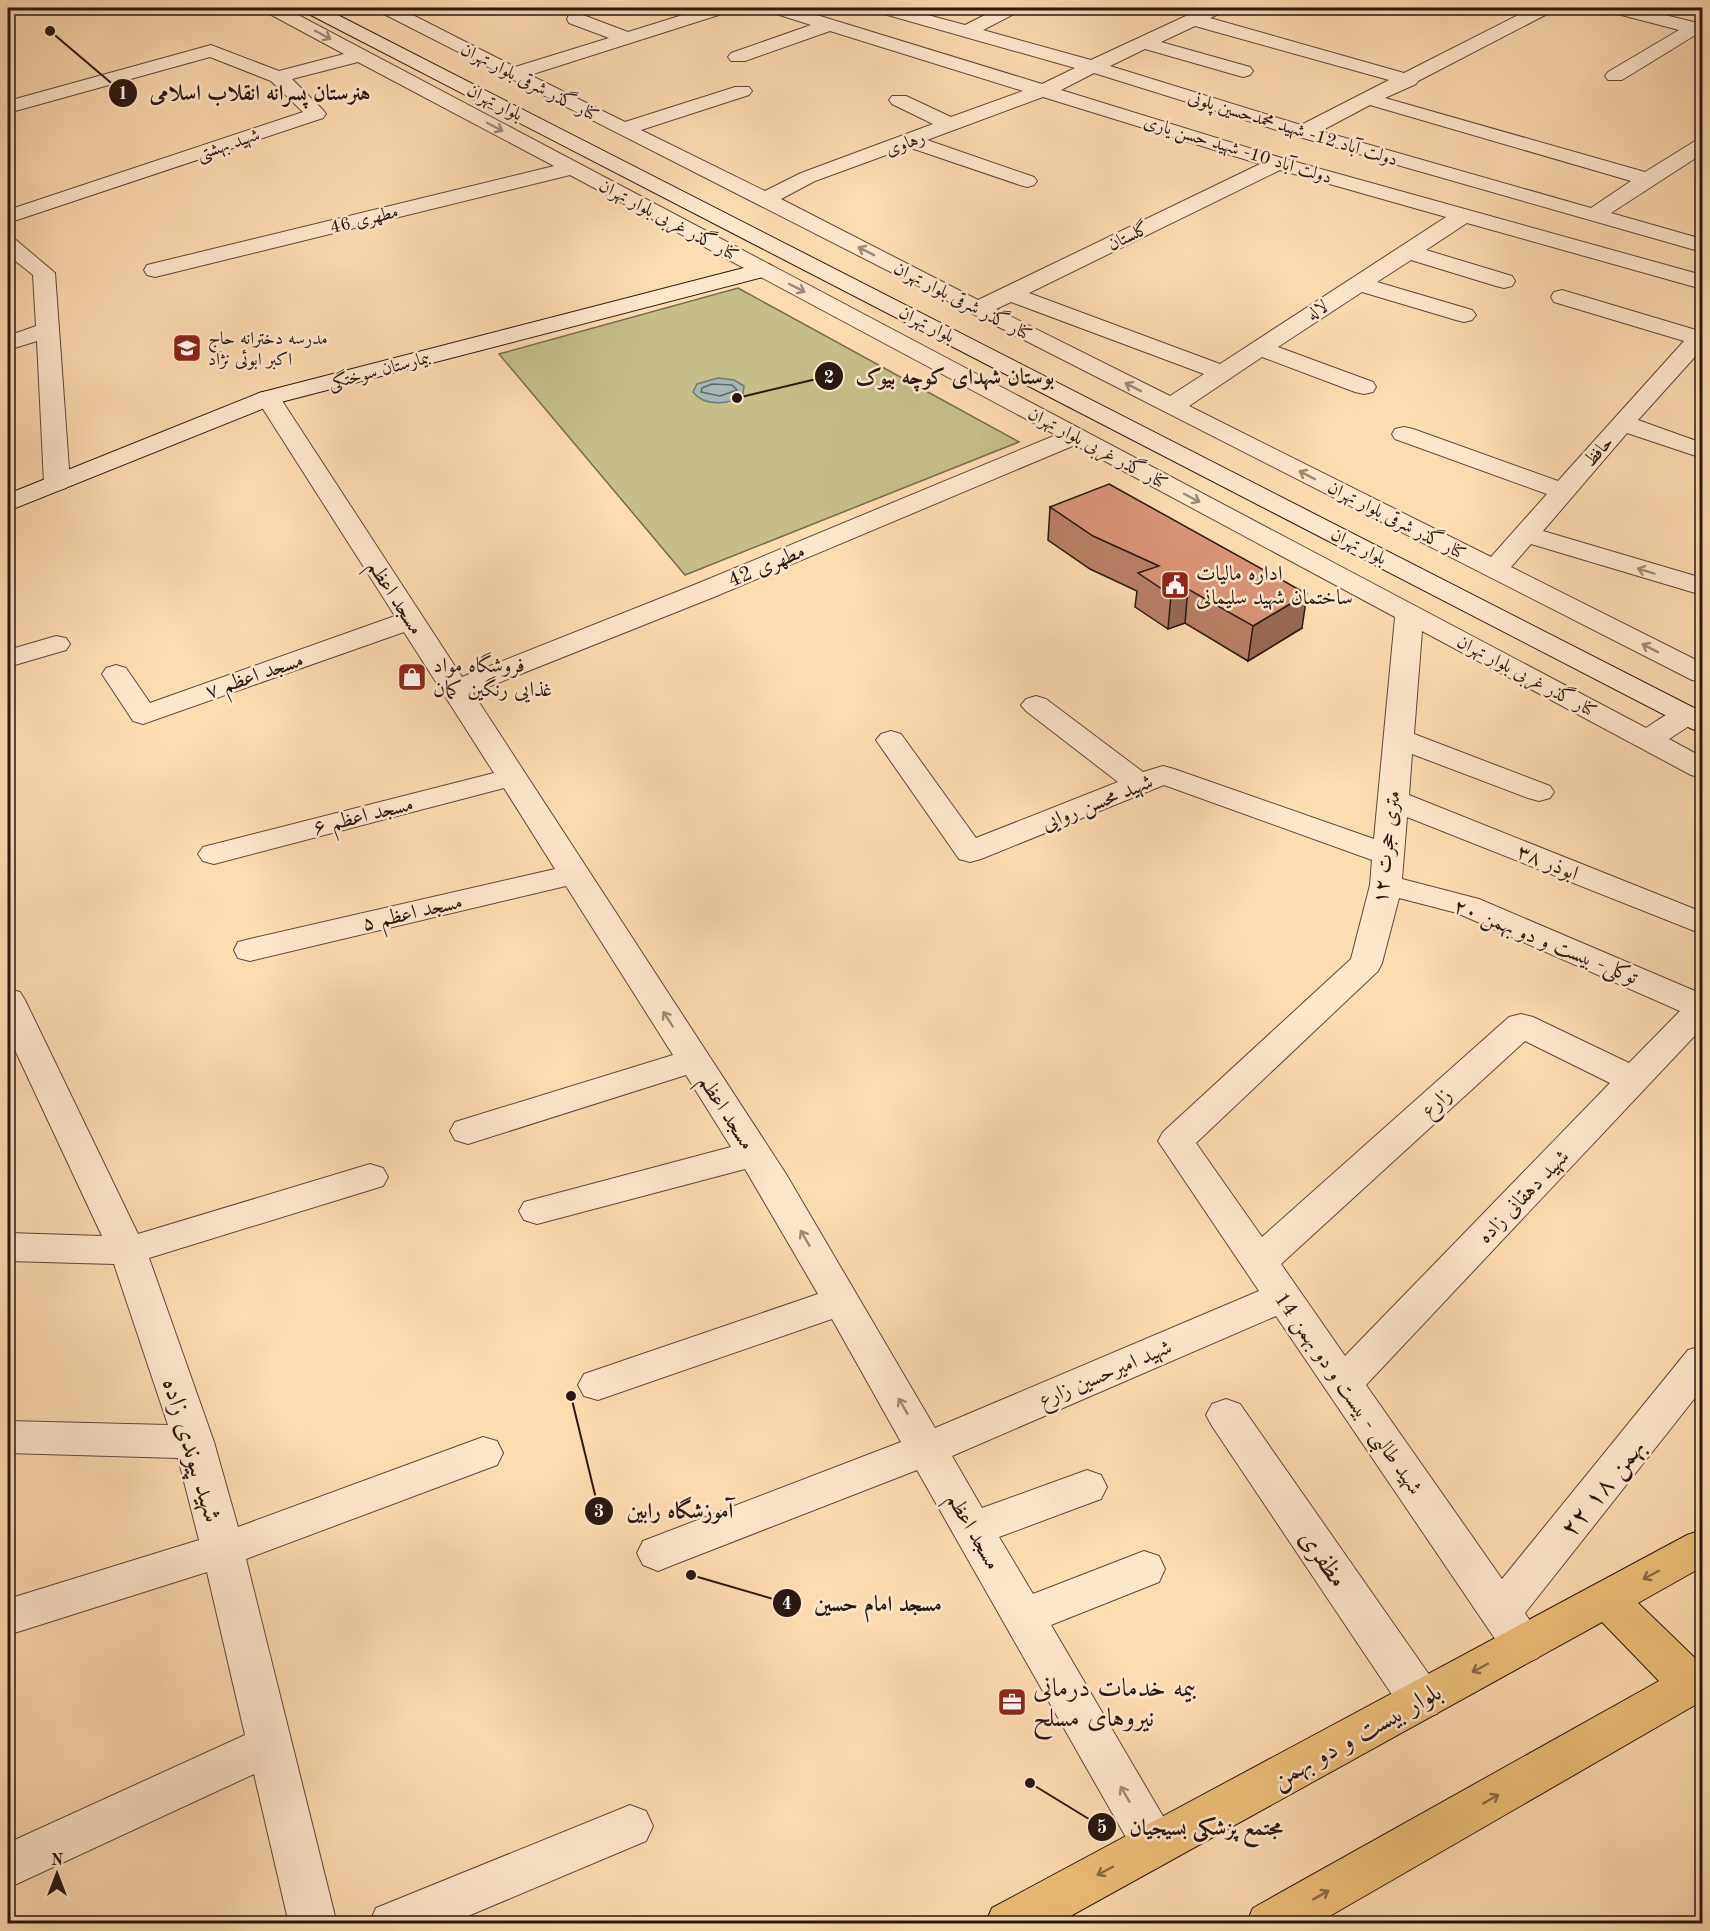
<svg xmlns="http://www.w3.org/2000/svg" width="1710" height="1931" viewBox="0 0 1710 1931" font-family="'Old Standard TT',Amiri,serif">
<rect width="100%" height="100%" fill="#fddcb0"/>
<filter id="stains"><feTurbulence type="fractalNoise" baseFrequency=".00333" numOctaves="4"/><feColorMatrix values="0 0 0 0 .2 0 0 0 0 .09 0 0 0 0 .02 0 0 0 .5 -.17"/></filter>
<radialGradient id="worn" r=".72"><stop offset=".6" stop-color="#630" stop-opacity="0"/><stop offset="1" stop-color="#630" stop-opacity=".3"/></radialGradient>
<!-- green -->
<polygon fill="#c5bf87" stroke="#766c4c" stroke-width="1.5" points="738,288 1019,442 685,575 499,354"/>
<!-- water -->
<path fill="#a5b8b7" stroke="#737875" stroke-width="1.5" d="M 718,378 L 734,380 L 744,386 L 743,394 C 731,405 704,407 693,392 L 697,384 Z"/>
<g fill="none" stroke-linecap="round" stroke-linejoin="round">
<!-- shore -->
<polygon stroke="#666864" stroke-width="1.5" points="712,384 732,385 737,390 720,396 701,392 702,388"/>
<!-- street casing -->
<g stroke="#5d4939" stroke-width="2">
<g id="street">
<path d="M 263,8 L 285,8 L 1646,728 C 1663,717 1677,704 1697,709 L 1702,715 L 1697,721 L 1669,739 L 1702,757 L 1702,778 L 1691,775 L 1422,631 L 1414,734 L 1550,786 L 1554,792 L 1550,798 L 1539,801 L 1528,798 L 1412,754 L 1409,795 L 1702,912 L 1702,934 L 1407,817 L 1402,879 L 1479,899 L 1702,994 L 1702,1028 L 1366,1385 L 1502,1579 L 1688,1350 L 1702,1346 L 1702,1389 L 1525,1613 L 1545,1645 L 1538,1658 L 1523,1664 L 1508,1658 L 1276,1316 L 952,1456 L 982,1508 L 1087,1470 L 1101,1475 L 1107,1487 L 1101,1499 L 999,1537 L 1033,1594 L 1144,1551 L 1159,1556 L 1165,1569 L 1159,1582 L 1051,1625 L 1171,1830 L 1178,1845 L 1171,1860 L 1155,1866 L 1139,1860 L 917,1470 L 673,1565 L 658,1571 L 643,1565 L 637,1553 L 643,1541 L 901,1442 L 832,1319 L 598,1400 L 584,1396 L 578,1385 L 584,1374 L 818,1294 L 745,1169 L 537,1224 L 524,1220 L 519,1211 L 524,1202 L 731,1147 L 686,1075 L 468,1144 L 455,1140 L 450,1131 L 455,1122 L 673,1055 L 566,886 L 250,961 L 238,958 L 234,950 L 238,942 L 250,939 L 555,869 L 504,788 L 214,864 L 203,861 L 198,854 L 203,847 L 494,773 L 404,632 L 143,724 L 133,721 L 102,674 L 106,668 L 116,665 L 126,668 L 150,703 L 395,616 L 256,398 L 259,393 L 268,391 L 277,393 L 462,677 L 694,585 L 1056,435 L 570,175 L 155,277 L 147,275 L 144,270 L 147,265 L 554,166 L 358,62 L 292,79 L 323,110 L 326,114 L 323,118 L 8,223 L 8,210 L 303,112 L 271,81 L 210,57 L 8,113 L 8,101 L 211,45 L 279,71 L 344,54 L 266,12 ZM 1075,445 L 1395,617 L 1374,839 L 1174,769 L 1163,766 L 1143,772 L 1046,699 L 1036,696 L 1026,699 L 1021,705 L 1026,711 L 1118,782 L 976,838 L 901,734 L 891,731 L 881,734 L 876,740 L 959,859 L 970,862 L 981,859 L 1164,785 L 1372,860 L 1370,885 L 1351,959 L 1163,1132 L 1158,1141 L 1259,1291 L 935,1428 L 786,1174 L 473,693 L 714,597 ZM 1399,898 L 1457,913 L 1680,1011 L 1629,1063 L 1533,1017 L 1521,1014 L 1509,1017 L 1262,1237 L 1196,1143 L 1378,971 L 1382,963 ZM 1525,1041 L 1610,1083 L 1345,1356 L 1281,1264 Z"/>
<path d="M 377,8 L 399,8 L 515,67 L 609,38 L 569,23 L 567,19 L 569,15 L 583,15 L 628,32 L 705,8 L 731,8 L 728,12 L 530,75 L 625,122 L 735,87 L 749,87 L 752,91 L 749,95 L 641,130 L 765,191 L 801,173 L 933,124 L 892,104 L 889,100 L 892,96 L 906,96 L 951,117 L 1023,91 L 830,31 L 745,61 L 731,61 L 728,57 L 731,53 L 811,25 L 770,12 L 767,8 L 794,8 L 1042,84 L 1075,68 L 877,12 L 874,8 L 902,8 L 965,25 L 999,8 L 1021,8 L 1018,12 L 983,30 L 1091,60 L 1203,8 L 1226,8 L 1223,12 L 1210,18 L 1404,73 L 1532,8 L 1554,8 L 1551,12 L 1418,81 L 1416,84 L 1385,98 L 1645,172 L 1695,141 L 1702,139 L 1702,154 L 1611,213 L 1702,239 L 1702,252 L 1296,136 L 1094,73 L 1061,90 L 1285,159 L 1702,275 L 1702,289 L 1467,223 L 1426,250 L 1512,276 L 1515,281 L 1512,286 L 1504,288 L 1496,286 L 1411,260 L 1377,282 L 1472,310 L 1476,315 L 1472,320 L 1464,322 L 1456,320 L 1362,292 L 1278,347 L 1373,382 L 1376,387 L 1373,392 L 1364,394 L 1355,392 L 1262,357 L 1189,406 L 1491,557 L 1547,494 L 1395,439 L 1392,434 L 1395,429 L 1404,427 L 1413,429 L 1558,481 L 1684,341 L 1554,302 L 1551,297 L 1554,292 L 1562,290 L 1696,330 L 1702,328 L 1702,349 L 1638,420 L 1702,443 L 1702,458 L 1627,433 L 1543,531 L 1702,578 L 1702,595 L 1531,544 L 1511,567 L 1702,663 L 1702,682 L 1692,680 L 380,12 ZM 1195,26 L 1389,80 L 1301,125 L 1110,66 L 1145,49 L 1243,77 L 1250,75 L 1253,71 L 1250,67 L 1161,42 ZM 1043,97 L 1260,164 L 978,300 L 781,199 L 815,181 L 908,147 L 1020,185 L 1027,187 L 1034,185 L 1037,181 L 1034,177 L 927,140 ZM 1370,105 L 1631,181 L 1591,208 L 1321,131 ZM 1280,170 L 1446,217 L 1220,364 L 1029,293 ZM 1011,302 L 1204,374 L 1170,396 L 996,309 Z"/>
<polygon points="1607,8 1636,8 1702,24 1702,35 1697,34 1622,80 1608,80 1605,76 1608,72 1679,30 1610,12"/>
<polygon points="8,238 16,240 55,273 70,483 66,488 57,491 48,488 44,483 37,341 8,350 8,336 36,326 33,275 8,255"/>
<polygon points="56,636 66,638 70,644 66,650 8,667 8,650"/>
<polygon points="8,989 20,992 25,1000 138,1234 370,1164 383,1168 388,1177 383,1186 149,1258 214,1442 238,1527 483,1437 497,1441 503,1453 497,1465 246,1559 337,1924 289,1924 254,1774 8,1888 8,1843 245,1735 207,1572 8,1635 8,1599 199,1540 178,1458 8,1453 8,1421 168,1425 114,1264 8,1261 8,1233 102,1236 8,1035"/>
<polygon points="1226,1399 1240,1404 1437,1686 1443,1700 1437,1714 1421,1719 1405,1714 1212,1426 1206,1415 1212,1404"/>
<polygon points="630,1805 646,1811 653,1826 646,1841 449,1924 369,1924 376,1908"/>
</g>
</g>
<!-- secondary casing -->
<g stroke="#281811" stroke-width="2">
<g id="secondary">
<polygon points="302,8 324,8 1702,712 1702,732 1692,729 305,12"/>
<polygon points="763,263 771,265 774,270 771,275 277,403 8,511 8,494 259,393"/>
</g>
</g>
<!-- primary casing -->
<g stroke="#281811" stroke-width="2">
<polygon id="primary" points="1702,1530 1702,1567 1638,1603 1698,1661 1702,1660 1702,1701 1316,1924 1246,1924 1253,1908 1659,1681 1602,1622 1056,1924 985,1924 992,1908 1687,1535"/>
</g>
<!-- street -->
<use href="#street" fill="#fee8cc" fill-rule="evenodd"/>
<!-- secondary -->
<use href="#secondary" fill="#fee8cc" fill-rule="evenodd"/>
<!-- primary -->
<use href="#primary" fill="#eebe78" fill-rule="evenodd"/>
</g>
<!-- wall -->
<polygon fill="#bb7f65" stroke="#281811" stroke-width="1.5" points="1050,507 1302,628 1248,661 1185,623 1168,629 1135,607 1137,591 1090,569 1048,540"/>
<!-- shaded-wall -->
<g fill="#996853" stroke="#281811" stroke-width="1.5">
<polygon points="1188,589 1185,623 1168,629 1171,595"/>
<polygon points="1307,594 1302,628 1248,661 1253,626"/>
</g>
<!-- building -->
<polygon fill="#da9476" stroke="#281811" stroke-width="1.5" points="1109,484 1307,594 1253,626 1188,589 1171,595 1138,573 1159,566 1093,536 1050,507"/>
<!-- one-way arrows -->
<defs><path id="oneway-shaft" d="M-6 0H5M1.5-3L5.5 0L1.5 3" fill="none" stroke-width="1.6" stroke-linecap="round" stroke-linejoin="round" transform="scale(1.5)"/></defs>
<g stroke="#9e8a78">
<use href="#oneway-shaft" transform="translate(323 35) rotate(28)"/>
<use href="#oneway-shaft" transform="translate(495 127) rotate(28)"/>
<use href="#oneway-shaft" transform="translate(866 251) rotate(-153)"/>
<use href="#oneway-shaft" transform="translate(797 288) rotate(27)"/>
<use href="#oneway-shaft" transform="translate(1133 387) rotate(-153)"/>
<use href="#oneway-shaft" transform="translate(1307 475) rotate(-153)"/>
<use href="#oneway-shaft" transform="translate(1192 498) rotate(28)"/>
<use href="#oneway-shaft" transform="translate(1646 571) rotate(-163)"/>
<use href="#oneway-shaft" transform="translate(1650 648) rotate(-153)"/>
<use href="#oneway-shaft" transform="translate(668 1019) rotate(-123)"/>
<use href="#oneway-shaft" transform="translate(805 1238) rotate(-120)"/>
<use href="#oneway-shaft" transform="translate(903 1406) rotate(-120)"/>
<use href="#oneway-shaft" transform="translate(1125 1794) rotate(-120)"/>
</g>
<g stroke="#8b6b44">
<use href="#oneway-shaft" transform="translate(1651 1575) rotate(152)"/>
<use href="#oneway-shaft" transform="translate(1480 1668) rotate(152)"/>
<use href="#oneway-shaft" transform="translate(1491 1799) rotate(-30)"/>
<use href="#oneway-shaft" transform="translate(1105 1871) rotate(152)"/>
<use href="#oneway-shaft" transform="translate(1321 1895) rotate(-29)"/>
</g>
<!-- icons -->
<defs>
<g id="school-square" transform="scale(1.5)"><rect x="-9" y="-9" width="18" height="18" rx="4" fill="#8f2418" stroke="#fee8cc"/><path d="M0-5L7-2L0 1L-7-2ZM-4 1L0 2.5L4 1V4Q0 6-4 4Z" fill="#fff"/></g>
<g id="civic-square" transform="scale(1.5)"><rect x="-9" y="-9" width="18" height="18" rx="4" fill="#8f2418" stroke="#fee8cc"/><path d="M-.6-6.5H3V-4.5H.6V-3L4-1V1h2V6H-6V1h2V-1L-.6-3ZM-1.2 2.5V6h2.4V2.5Z" fill="#fff"/></g>
<g id="shop-square" transform="scale(1.5)"><rect x="-9" y="-9" width="18" height="18" rx="4" fill="#8f2418" stroke="#fee8cc"/><path d="M-5-2.5h2.3a2.7 3.5 0 0 1 5.4 0H5L5.5 6h-11ZM-1.5-2.5h3a1.5 2.3 0 0 0-3 0Z" fill="#fff"/></g>
<g id="office-square" transform="scale(1.5)"><rect x="-9" y="-9" width="18" height="18" rx="4" fill="#8f2418" stroke="#fee8cc"/><path d="M-6-3h4V-5.5h4V-3h4V5H-6ZM-1-4.5V-3h2v-1.5ZM-6 0V1H6V0Z" fill="#fff"/></g>
</defs>
<g fill-rule="evenodd">
<use href="#school-square" x="187" y="348"/>
<use href="#civic-square" x="1175" y="585"/>
<use href="#shop-square" x="412" y="677"/>
<use href="#office-square" x="1012" y="1702"/>
</g>
<g text-anchor="middle" stroke-width="5" stroke-linejoin="round" paint-order="stroke">
<!-- far-street labels -->
<g font-size="18" fill="#281811" stroke="#fee8cc">
<text transform="translate(530 82) rotate(27)" y="6">کنار گذر شرقی بلوار تهران</text>
<text transform="translate(495 102) rotate(27)" y="6">بلوار تهران</text>
<text transform="translate(1293 128) rotate(17)" y="6">دولت آباد 12- شهید محمدحسین پلونی</text>
<text transform="translate(905 143) rotate(-20)" y="6">رهاوی</text>
<text transform="translate(228 144) rotate(-19)" y="6">شهید بهشتی</text>
<text transform="translate(1238 149) rotate(17)" y="6">دولت آباد 10- شهید حسن یاری</text>
<text transform="translate(364 219) rotate(-14)" y="6">مطهری 46</text>
<text transform="translate(669 220) rotate(28)" y="6">کنار گذر غربی بلوار تهران</text>
<text transform="translate(1128 236) rotate(-26)" y="6">گلستان</text>
<text transform="translate(963 301) rotate(27)" y="6">کنار گذر شرقی بلوار تهران</text>
<text transform="translate(1317 310) rotate(-34)" y="6">لاله</text>
<text transform="translate(927 324) rotate(27)" y="6">بلوار تهران</text>
<text transform="translate(379 370) rotate(-15)" y="6">بیمارستان سوختگی</text>
<text transform="translate(1098 448) rotate(28)" y="6">کنار گذر غربی بلوار تهران</text>
<text transform="translate(1598 451) rotate(-49)" y="6">حافظ</text>
<text transform="translate(1397 520) rotate(27)" y="6">کنار گذر شرقی بلوار تهران</text>
<text transform="translate(1359 546) rotate(27)" y="6">بلوار تهران</text>
<text transform="translate(1527 676) rotate(28)" y="6">کنار گذر غربی بلوار تهران</text>
</g>
<!-- far-poi labels -->
<g font-size="18" fill="#281811" stroke="#fee8cc" text-anchor="start">
<text x="208" y="344">مدرسه دخترانه حاج<tspan x="208" dy="21">اکبر ابوئی نژاد</tspan></text>
</g>
<!-- street labels -->
<g font-size="21" fill="#281811" stroke="#fee8cc">
<text transform="translate(766 565) rotate(-23)" y="7">مطهری 42</text>
<text transform="translate(396 597) rotate(57)" y="7">مسجد اعظم</text>
<text transform="translate(254 675) rotate(-19)" y="7">مسجد اعظم ۷</text>
<text transform="translate(1097 802) rotate(-22)" y="7">شهید محسن روایی</text>
<text transform="translate(363 815) rotate(-14)" y="7">مسجد اعظم ۶</text>
<text transform="translate(1386 847) rotate(-83)" y="7">۱۲ متری حجرت</text>
<text transform="translate(1548 862) rotate(22)" y="7">۳۸ ابوذر</text>
<text transform="translate(412 912) rotate(-13)" y="7">مسجد اعظم ۵</text>
<text transform="translate(1546 941) rotate(22)" y="7">توکلی- بیست و دو بهمن ۲۰</text>
<text transform="translate(1436 1102) rotate(-42)" y="7">زارع</text>
<text transform="translate(727 1112) rotate(57)" y="7">مسجد اعظم</text>
<text transform="translate(1523 1196) rotate(-46)" y="7">شهید دهقانی زاده</text>
<text transform="translate(1105 1373) rotate(-23)" y="7">شهید امیرحسین زارع</text>
<text transform="translate(1349 1393) rotate(55)" y="7">شهید طالبی - بیست و دو بهمن 14</text>
<text transform="translate(974 1531) rotate(60)" y="7">مسجد اعظم</text>
</g>
<!-- poi labels -->
<g font-size="21" fill="#281811" stroke="#fee8cc" text-anchor="start">
<text x="1196" y="580">اداره مالیات<tspan x="1196" dy="24">ساختمان شهید سلیمانی</tspan></text>
<text x="433" y="672">فروشگاه مواد<tspan x="433" dy="24">غذایی رنگین کمان</tspan></text>
</g>
<!-- near-street labels -->
<g font-size="26" fill="#281811" stroke="#fee8cc">
<text transform="translate(193 1450) rotate(73)" y="9">شهید پیوندی زاده</text>
<text transform="translate(1602 1487) rotate(-51)" y="9">۲۲ بهمن ۱۸</text>
<text transform="translate(1324 1558) rotate(55)" y="9">مظفری</text>
<text transform="translate(1356 1735) rotate(-29)" y="9">بلوار بیست و دو بهمن</text>
</g>
<!-- near-poi labels -->
<g font-size="26" fill="#281811" stroke="#fee8cc" text-anchor="start">
<text x="1033" y="1696">بیمه خدمات درمانی<tspan x="1033" dy="30">نیروهای مسلح</tspan></text>
</g>
</g>
<!-- callouts -->
<path fill="none" stroke="#281811" stroke-width="2" d="M50 31L123 93M737 398L829 376M571 1396L599 1511M691 1575L787 1603M1030 1783L1102 1827"/>
<g fill="#281811" stroke="#fee8cc" stroke-width="2">
<circle cx="50" cy="31" r="6"/>
<circle cx="737" cy="398" r="6"/>
<circle cx="571" cy="1396" r="6"/>
<circle cx="691" cy="1575" r="6"/>
<circle cx="1030" cy="1783" r="6"/>
<circle cx="123" cy="93" r="15"/>
<circle cx="829" cy="376" r="15"/>
<circle cx="599" cy="1511" r="15"/>
<circle cx="787" cy="1603" r="15"/>
<circle cx="1102" cy="1827" r="15"/>
</g>
<g font-size="18" text-anchor="middle" font-weight="bold" fill="#fff">
<text x="123" y="99">1</text>
<text x="829" y="383">2</text>
<text x="599" y="1517">3</text>
<text x="787" y="1609">4</text>
<text x="1102" y="1833">5</text>
</g>
<g font-size="22" text-anchor="middle" font-weight="bold" fill="#281811" stroke="#fee8cc" stroke-width="5" stroke-linejoin="round" paint-order="stroke">
<text x="260" y="100">هنرستان پسرانه انقلاب اسلامی</text>
<text x="955" y="384">بوستان شهدای کوچه بیوک</text>
<text x="680" y="1518">آموزشگاه رابین</text>
<text x="878" y="1611">مسجد امام حسین</text>
<text x="1206" y="1835">مجتمع پزشکی بسیجیان</text>
</g>
<!-- margin -->
<rect width="1710" height="1931" fill="none" stroke="#fddcb0" stroke-width="30"/>
<rect x="9" y="9" width="1692" height="1913" fill="none" stroke="#281811" stroke-width="3"/>
<rect x="15" y="15" width="1680" height="1901" fill="none" stroke="#281811" stroke-width="1.5"/>
<!-- north arrow -->
<g transform="translate(57 1874)" stroke="#fee8cc" stroke-width="4.5" paint-order="stroke">
<path d="M0-4.5L10 22L0 15L-10 22Z" fill="#281811"/>
<text y="-9" font-size="16" font-weight="bold" text-anchor="middle" fill="#281811">N</text>
</g>
<rect width="100%" height="100%" filter="url(#stains)"/>
<rect width="100%" height="100%" fill="url(#worn)"/>
</svg>
